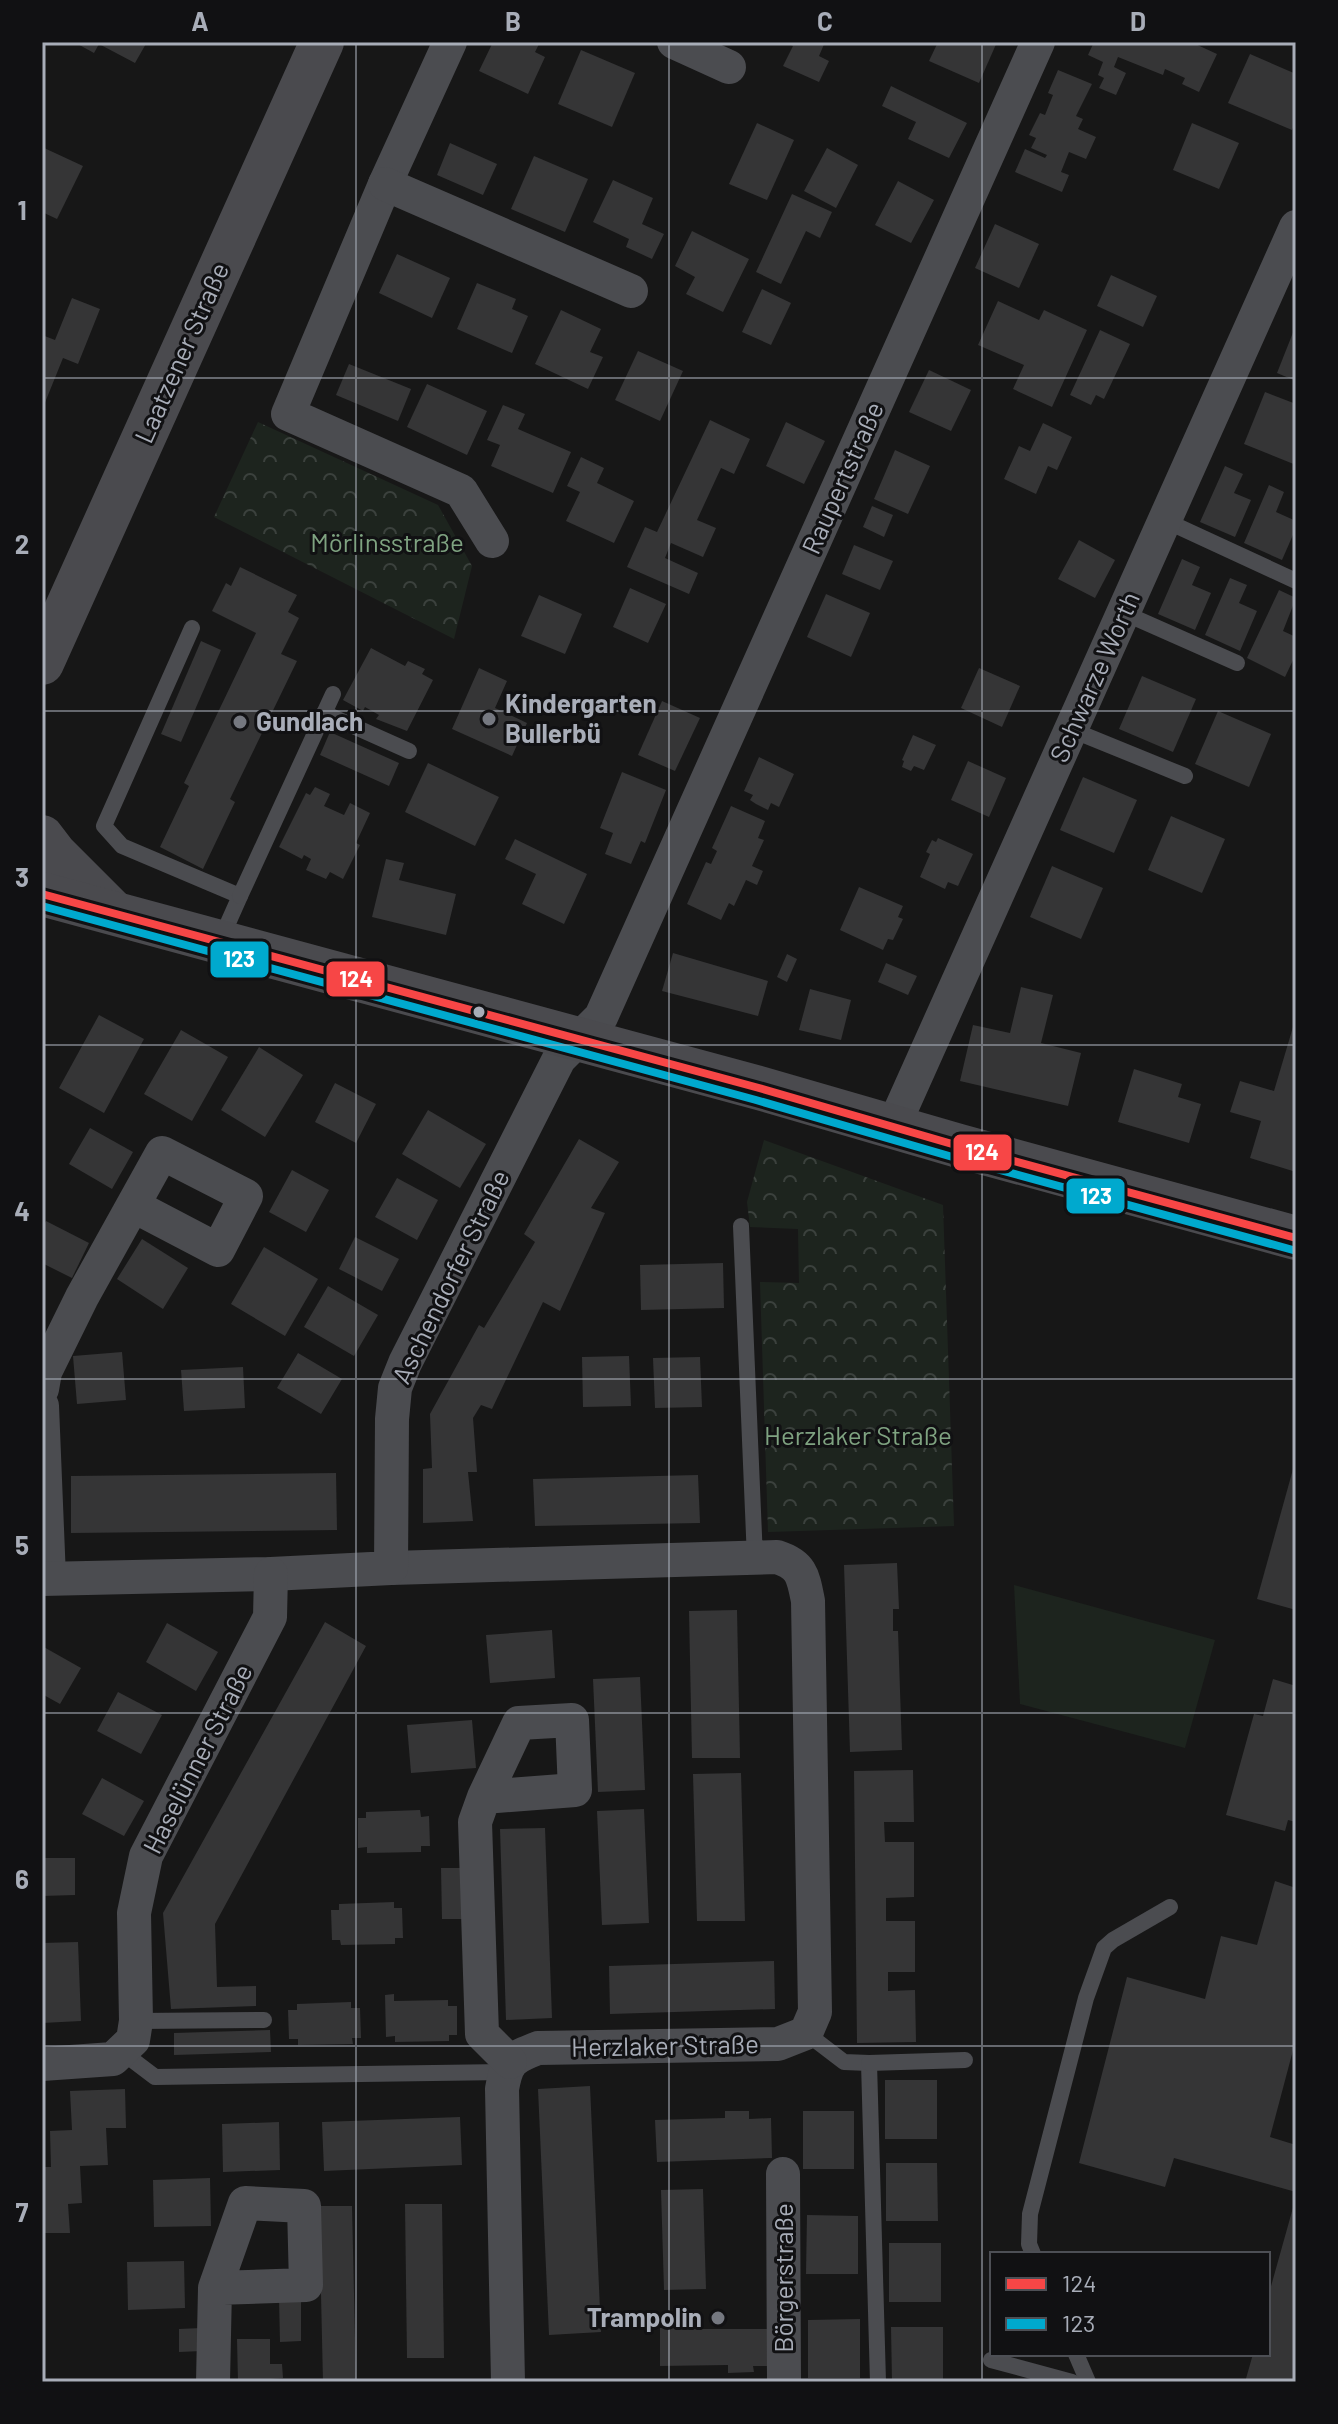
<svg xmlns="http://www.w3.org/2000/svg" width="1338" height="2424" viewBox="0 0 1338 2424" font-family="Barlow,sans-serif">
<defs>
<pattern id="park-crowns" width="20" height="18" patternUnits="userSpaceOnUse" patternTransform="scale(2)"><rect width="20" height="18" fill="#1d241e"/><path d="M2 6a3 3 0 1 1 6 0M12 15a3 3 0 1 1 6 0" fill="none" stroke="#3b413d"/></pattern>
</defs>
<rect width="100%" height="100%" fill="#171717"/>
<!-- grass -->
<polygon fill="#1d241e" points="1014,1585 1215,1640 1185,1748 1020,1704"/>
<!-- park -->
<g fill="url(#park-crowns)">
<polygon points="258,422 438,505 472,566 454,639 214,517"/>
<polygon points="764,1140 943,1205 954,1526 768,1532 760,1282 799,1283 798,1229 750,1227 747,1202"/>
</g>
<!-- building -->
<g fill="#353536">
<polygon points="74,42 147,42 135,63 99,44 94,53"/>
<polygon points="493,42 540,42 535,52 545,57 528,94 479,71"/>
<polygon points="785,42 825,42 819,56 829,61 819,82 783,66 793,46"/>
<polygon points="938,42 997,42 979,83 929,61"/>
<polygon points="1094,42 1191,42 1217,54 1199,92 1182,84 1185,78 1165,69 1163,75 1118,57 1114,67 1126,73 1116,95 1099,88 1104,78 1098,75 1103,62 1088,55"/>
<polygon points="581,50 635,73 612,127 558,104"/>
<polygon points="1250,54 1296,74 1296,121 1292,130 1228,103"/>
<polygon points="1058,70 1092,84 1076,116 1083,119 1078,129 1096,137 1086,159 1069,152 1061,172 1069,175 1062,192 1015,172 1025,149 1045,158 1047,155 1031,148 1036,138 1029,135 1040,113 1045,115 1053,95 1048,93"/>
<polygon points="891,86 967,123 949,158 908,139 916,122 882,106"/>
<polygon points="757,123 794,140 767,200 729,184"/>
<polygon points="1192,123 1239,143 1219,189 1173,170"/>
<polygon points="450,143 497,164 483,195 437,175"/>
<polygon points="42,147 83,166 57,219 42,212"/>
<polygon points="827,148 858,165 836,208 804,191"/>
<polygon points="534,156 588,179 565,232 511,209"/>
<polygon points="613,180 653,198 642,224 664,234 652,259 626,247 629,239 593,222"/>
<polygon points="898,181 934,200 911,243 875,225"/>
<polygon points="792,194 832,212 820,238 806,231 781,284 756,272"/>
<polygon points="995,224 1039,244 1019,288 975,268"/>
<polygon points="692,231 749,259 723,312 686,294 695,277 675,266"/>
<polygon points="397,254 450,278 432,318 379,293"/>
<polygon points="1111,275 1157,296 1143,327 1097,306"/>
<polygon points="477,283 516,299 512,309 528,316 512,353 457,329"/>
<polygon points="762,289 791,303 771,345 742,332"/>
<polygon points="72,298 100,309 78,364 63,358 42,410 42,335 55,340"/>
<polygon points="998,301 1039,320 1044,310 1087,330 1052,407 1013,389 1024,365 978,345"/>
<polygon points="561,310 601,329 590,352 603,357 588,389 535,364"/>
<polygon points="1296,325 1296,381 1277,373"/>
<polygon points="1100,330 1130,344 1104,399 1096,395 1091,405 1070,395"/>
<polygon points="638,351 683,371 660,421 615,400"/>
<polygon points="349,364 411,389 398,421 336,395"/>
<polygon points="929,370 971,390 951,431 909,412"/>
<polygon points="427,384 487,411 467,455 407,427"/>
<polygon points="1265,392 1296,404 1296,465 1244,444"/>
<polygon points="503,405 525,414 518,429 571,452 553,493 491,466 500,445 487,440"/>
<polygon points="710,420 750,439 734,474 721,468 697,520 716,528 703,557 671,543 665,558 698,573 689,594 627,567 645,527 657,532"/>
<polygon points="786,422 825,441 804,484 766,466"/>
<polygon points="1043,423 1072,437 1057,470 1048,466 1036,494 1004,479 1019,446 1030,451"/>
<polygon points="895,450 930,466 908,514 874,499"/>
<polygon points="581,457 604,468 597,483 634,501 614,543 566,521 580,492 567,486"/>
<polygon points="1225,466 1243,474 1234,493 1251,500 1235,537 1200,522"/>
<polygon points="1269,485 1284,492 1276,512 1296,521 1296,528 1282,560 1244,543"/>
<polygon points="872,506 893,515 884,537 863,527"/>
<polygon points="1079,540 1115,560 1095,598 1058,579"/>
<polygon points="854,545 893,561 880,590 842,574"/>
<polygon points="1182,559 1200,567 1192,585 1211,593 1195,630 1158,614"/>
<polygon points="240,567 297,595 288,612 299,618 281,654 297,661 230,799 235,802 203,869 160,847 189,786 184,783 256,633 212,611 226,583 231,586"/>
<polygon points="1230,578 1247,585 1239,603 1257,611 1240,651 1205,635"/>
<polygon points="630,588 666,604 648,643 613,627"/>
<polygon points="1279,590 1296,598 1283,631 1296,637 1296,654 1285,677 1247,658"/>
<polygon points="826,594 870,613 851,657 807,637"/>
<polygon points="539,595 582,614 565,654 521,636"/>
<polygon points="201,641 221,650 181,742 161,734"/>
<polygon points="371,648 405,666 408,661 425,669 422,674 433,680 407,731 376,719 379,715 365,707 363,711 343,700"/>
<polygon points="479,668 507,681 495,708 527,723 512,756 452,729"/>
<polygon points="979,668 1020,686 1002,727 961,708"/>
<polygon points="1142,676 1196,699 1173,752 1119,729"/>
<polygon points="662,701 700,718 675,771 638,755"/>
<polygon points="1218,711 1271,734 1249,787 1195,764"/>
<polygon points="330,732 399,763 389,786 320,755"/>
<polygon points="913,735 936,745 924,770 914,766 911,771 902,767 904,761 902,760"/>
<polygon points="759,757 794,774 779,807 771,803 768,810 756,804 750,800 753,795 744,791"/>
<polygon points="968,761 1006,778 989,817 951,800"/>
<polygon points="428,763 499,797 475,846 405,812"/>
<polygon points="622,772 666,790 645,843 641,841 631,864 605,854 613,833 600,828"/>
<polygon points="1083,777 1137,800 1114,853 1060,830"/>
<polygon points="315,787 330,794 324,806 344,815 350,803 370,813 356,843 360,845 343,879 330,872 326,879 306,870 311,859 304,855 302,859 279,847 306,793 310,795"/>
<polygon points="731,806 765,821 758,838 764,840 752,866 763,871 757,885 746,880 734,906 729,903 721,920 687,904 706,862 711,864 717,851 712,848"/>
<polygon points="1171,816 1225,839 1202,893 1148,870"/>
<polygon points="938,838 973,854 958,886 948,882 945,889 920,877 930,854 926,852 932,840 936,842"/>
<polygon points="515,839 587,874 564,924 522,904 536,874 505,859"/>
<polygon points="386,859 404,863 399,880 456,894 446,935 372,917"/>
<polygon points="1052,866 1103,888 1081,939 1030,917"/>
<polygon points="859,887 903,906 898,917 903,919 893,940 888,939 883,950 840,930"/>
<polygon points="673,953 768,981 758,1016 662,991"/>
<polygon points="787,954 797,959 787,982 777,977"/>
<polygon points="886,963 917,976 908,995 878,982"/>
<polygon points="1021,987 1053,995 1041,1043 1081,1053 1068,1106 960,1081 973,1025 1010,1033"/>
<polygon points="810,989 851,1000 841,1040 799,1030"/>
<polygon points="99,1015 144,1039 104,1113 59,1088"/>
<polygon points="1293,1027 1296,1028 1296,1172 1250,1158 1261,1121 1230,1112 1240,1081 1274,1091"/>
<polygon points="181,1030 228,1057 192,1121 144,1094"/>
<polygon points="259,1047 303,1075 265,1137 221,1110"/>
<polygon points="1134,1069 1182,1084 1178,1097 1201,1104 1189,1143 1118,1122"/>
<polygon points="335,1083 376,1104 356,1143 315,1122"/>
<polygon points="428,1110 486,1144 460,1188 402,1154"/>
<polygon points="90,1128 133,1152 112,1189 69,1164"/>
<polygon points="579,1139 619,1162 591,1208 605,1213 560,1311 543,1302 492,1409 481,1405 473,1418 477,1472 468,1472 473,1521 423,1523 423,1469 432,1468 430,1414 479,1325 484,1328 535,1242 524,1234"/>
<polygon points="292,1170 329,1190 306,1232 269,1212"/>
<polygon points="397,1178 438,1200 417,1240 375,1217"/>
<polygon points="46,1221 89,1243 72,1278 42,1263 42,1228"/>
<polygon points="355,1237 399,1259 382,1291 339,1269"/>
<polygon points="142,1239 188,1268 163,1309 117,1279"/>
<polygon points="264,1247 318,1279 285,1336 231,1304"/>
<polygon points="723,1263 724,1308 641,1310 640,1265"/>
<polygon points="328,1286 378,1315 354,1356 304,1327"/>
<polygon points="122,1352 126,1400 77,1404 73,1356"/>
<polygon points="298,1353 342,1379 321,1414 277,1388"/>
<polygon points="629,1356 631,1406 583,1407 582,1357"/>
<polygon points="700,1357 702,1407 655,1408 653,1358"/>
<polygon points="243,1367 245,1408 184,1411 181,1370"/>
<polygon points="1295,1462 1296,1462 1296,1610 1257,1599"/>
<polygon points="336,1473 337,1530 71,1533 71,1476"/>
<polygon points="698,1475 700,1523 535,1526 533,1479"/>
<polygon points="897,1563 899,1609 893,1609 893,1631 898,1631 902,1750 850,1752 844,1565"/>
<polygon points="737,1610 740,1758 692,1758 689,1611"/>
<polygon points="325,1622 366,1646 215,1924 217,1987 256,1986 256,2006 171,2009 163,1913"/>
<polygon points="167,1623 218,1652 196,1691 146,1662"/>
<polygon points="552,1630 555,1678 490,1683 486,1635"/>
<polygon points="42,1646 81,1668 60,1704 42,1694"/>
<polygon points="640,1677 645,1790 598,1792 593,1679"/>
<polygon points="1273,1679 1296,1686 1296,1822 1288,1820 1285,1831 1226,1815 1254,1714 1263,1716"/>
<polygon points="118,1692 162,1715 141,1754 97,1731"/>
<polygon points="472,1720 476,1768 411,1773 407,1725"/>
<polygon points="913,1770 914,1822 884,1822 885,1842 914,1842 914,1897 886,1898 886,1921 915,1921 915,1972 888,1972 888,1991 915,1990 916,2042 857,2043 854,1771"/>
<polygon points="741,1773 745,1921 697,1921 693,1774"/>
<polygon points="102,1778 144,1801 124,1836 82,1814"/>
<polygon points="644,1809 649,1923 602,1925 597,1811"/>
<polygon points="420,1810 421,1817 429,1816 430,1846 421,1846 421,1852 367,1853 367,1847 358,1848 358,1818 366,1818 366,1812"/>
<polygon points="545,1828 552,2018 506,2020 500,1829"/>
<polygon points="42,1858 75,1858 75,1895 42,1896"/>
<polygon points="441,1868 463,1868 465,1919 442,1919"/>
<polygon points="1275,1881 1296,1888 1296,2039 1270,2137 1296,2145 1296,2192 1174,2158 1165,2187 1079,2163 1127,1977 1205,1999 1221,1936 1257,1945"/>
<polygon points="394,1902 394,1908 402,1908 403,1938 395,1938 395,1944 341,1945 340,1940 332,1940 331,1910 339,1910 339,1904"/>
<polygon points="78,1942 81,2021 42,2023 42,1943"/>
<polygon points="774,1961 775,2009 610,2014 609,1966"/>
<polygon points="394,1994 394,2001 448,2000 448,2006 457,2006 457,2035 449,2035 449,2041 395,2042 395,2036 386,2037 385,1995"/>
<polygon points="351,2002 351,2008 360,2008 361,2038 352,2038 353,2044 298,2045 298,2039 289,2039 288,2010 297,2010 297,2004"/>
<polygon points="270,2030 271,2052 174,2055 174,2033"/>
<rect x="885" y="2080" width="52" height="59"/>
<polygon points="590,2086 601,2332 549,2335 538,2089"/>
<polygon points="125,2089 126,2128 106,2128 108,2165 80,2166 82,2203 68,2204 70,2233 42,2233 42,2167 51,2167 50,2131 72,2130 70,2091"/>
<polygon points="725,2111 749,2111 749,2119 771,2118 772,2158 657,2162 655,2120 725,2118"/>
<rect x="803" y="2111" width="51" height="58"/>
<polygon points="460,2117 462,2165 324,2171 322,2122"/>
<polygon points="279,2122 280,2170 223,2172 222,2124"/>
<polygon points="886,2163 937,2163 938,2221 886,2221"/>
<polygon points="210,2178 211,2226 154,2227 153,2180"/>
<polygon points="703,2189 706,2289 664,2290 661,2190"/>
<polygon points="1296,2197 1296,2382 1245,2382 1253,2354 1268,2354 1268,2297"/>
<polygon points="405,2204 442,2204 444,2358 407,2358"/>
<polygon points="319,2206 352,2206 356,2382 323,2382"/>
<polygon points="807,2215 858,2216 858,2274 806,2274"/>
<rect x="889" y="2243" width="52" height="59"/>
<polygon points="184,2261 185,2308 128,2310 127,2262"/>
<polygon points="301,2297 301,2341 280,2342 279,2298"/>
<polygon points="860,2319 860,2378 808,2378 808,2320"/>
<polygon points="670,2320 691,2320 691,2329 768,2329 770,2366 753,2366 754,2372 728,2373 728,2365 660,2366 660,2328 670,2328"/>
<polygon points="891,2327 943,2327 943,2382 892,2382"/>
<polygon points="201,2328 202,2351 179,2352 179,2329"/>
<polygon points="237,2339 270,2339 270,2364 282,2364 283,2378 271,2379 271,2382 238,2382"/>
</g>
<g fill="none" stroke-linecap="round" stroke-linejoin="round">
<!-- lane -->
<g stroke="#4b4c50" stroke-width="16">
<polyline points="1164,520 1296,581"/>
<polyline points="1124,613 1237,663"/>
<polyline points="192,628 104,826 122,846 240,896 220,941"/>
<polyline points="324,713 409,751"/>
<polyline points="1072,730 1185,776"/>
<polyline points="240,896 333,694"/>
<polyline points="741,1226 755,1559"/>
<polyline points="136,2021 264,2020"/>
<polyline points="806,2033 844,2062 869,2063 878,2382"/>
<polyline points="122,2052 155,2077 505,2072"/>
<polyline points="869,2063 965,2060"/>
<polyline points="1033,2254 1029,2244 1030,2214 1086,1998 1104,1948 1113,1940 1170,1907"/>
<polyline points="1076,2354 1088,2382"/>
<polyline points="991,2360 1072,2382"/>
</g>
<!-- street -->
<g stroke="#4b4c50" stroke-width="34">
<polyline points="450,42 385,184 288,414 461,491 492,541"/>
<polyline points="674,42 729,67"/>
<polyline points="385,184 631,291"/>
<polyline points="893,1127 1296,227"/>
<polyline points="42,1389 45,1372 82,1297 162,1153 246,1196 218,1250 134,1206"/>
<polyline points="42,1406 49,1578"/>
<path d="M 391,1568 L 777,1557 C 802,1565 803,1576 808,1601 L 815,2012 L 806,2033 L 778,2044 L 538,2048 C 512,2058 507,2061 502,2089 L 508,2382"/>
<polyline points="42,1579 271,1574 391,1568 392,1419 395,1388 405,1363 559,1059 601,1017 1038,42"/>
<polyline points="484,1797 575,1790 572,1720 519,1723 484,1797 475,1822 482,2034 510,2062"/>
<polyline points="42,2064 113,2059 133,2040 136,2021 134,1913 146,1856 270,1617 271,1574"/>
<polyline points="783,2174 784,2382"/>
<polyline points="213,2382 215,2288 245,2203 304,2206 306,2285 215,2288"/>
</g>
<!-- secondary -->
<g stroke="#4a4a4e" stroke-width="44">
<polyline points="42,663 322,42"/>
<polyline points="42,837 55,854 113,912"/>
<polyline points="42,894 759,1088 959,1146 1296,1238"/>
</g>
<!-- bus-1 casing -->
<g stroke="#111113" stroke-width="14">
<polyline id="bus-1" points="42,894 759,1088 959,1146 1296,1238"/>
</g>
<!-- bus-2 casing -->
<g stroke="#111113" stroke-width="14">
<polyline id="bus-2" points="42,906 756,1100 956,1158 1293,1250"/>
</g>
<!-- bus-1 -->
<use href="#bus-1" stroke="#f74646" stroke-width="8"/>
<!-- bus-2 -->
<use href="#bus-2" stroke="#00a9ce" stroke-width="8"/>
</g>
<!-- grid -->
<path fill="none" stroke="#a8adb8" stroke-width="2" stroke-opacity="0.55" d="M 356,42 L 356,2382M 669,42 L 669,2382M 982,42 L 982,2382M 42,378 L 1296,378M 42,711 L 1296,711M 42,1045 L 1296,1045M 42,1379 L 1296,1379M 42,1713 L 1296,1713M 42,2046 L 1296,2046"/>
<!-- markers -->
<g fill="#757880" stroke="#111113" stroke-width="3">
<circle cx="489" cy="719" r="8"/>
<circle cx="240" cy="722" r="8"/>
<circle cx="718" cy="2318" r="8"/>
</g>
<circle fill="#a8adb8" stroke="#111113" stroke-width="3" cx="479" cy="1012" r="7"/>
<g text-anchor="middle" stroke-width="6" stroke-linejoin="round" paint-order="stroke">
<!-- street labels -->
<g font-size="26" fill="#a8adb8" stroke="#111113">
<text transform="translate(182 353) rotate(-66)" y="9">Laatzener Straße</text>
<text transform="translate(843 478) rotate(-66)" y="9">Raupertstraße</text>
<text transform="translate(1095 677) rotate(-66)" y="9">Schwarze Worth</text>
<text transform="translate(451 1277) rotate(-64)" y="9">Aschendorfer Straße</text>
<text transform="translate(198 1759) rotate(-63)" y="9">Haselünner Straße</text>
<text transform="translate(665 2046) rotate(-1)" y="9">Herzlaker Straße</text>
<text transform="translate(784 2278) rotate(-90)" y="9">Börgerstraße</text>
</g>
<!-- park labels -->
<g font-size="26" fill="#7fa381" stroke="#111113">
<text x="387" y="552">Mörlinsstraße</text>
<text x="858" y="1445">Herzlaker Straße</text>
</g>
<!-- poi labels -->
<g font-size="26" font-weight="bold" fill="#a8adb8" stroke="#111113" text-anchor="start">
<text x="505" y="713">Kindergarten<tspan x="505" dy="30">Bullerbü</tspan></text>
<text x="256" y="731">Gundlach</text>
<text x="702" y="2327" text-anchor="end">Trampolin</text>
</g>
</g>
<g stroke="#111113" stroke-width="3">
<rect x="209" y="940" width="61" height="39" rx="8" fill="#00a9ce"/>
<rect x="325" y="960" width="61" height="38" rx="8" fill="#f74646"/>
<rect x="952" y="1133" width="61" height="39" rx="8" fill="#f74646"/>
<rect x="1065" y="1177" width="61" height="38" rx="8" fill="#00a9ce"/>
</g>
<g font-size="22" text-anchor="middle" font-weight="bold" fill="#fff">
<text x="239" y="967">123</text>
<text x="356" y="987">124</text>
<text x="982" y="1160">124</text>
<text x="1096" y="1204">123</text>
</g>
<!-- border -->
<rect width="1338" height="2424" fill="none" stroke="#111113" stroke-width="88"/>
<!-- legend -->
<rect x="990" y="2252" width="280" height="104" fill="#111113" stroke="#4d4f55" stroke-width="2"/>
<rect x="1006" y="2278" width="40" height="12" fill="#f74646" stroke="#4d4f55" stroke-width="2"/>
<text x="1062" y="2292" font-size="24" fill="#a8adb8">124</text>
<rect x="1006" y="2318" width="40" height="12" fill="#00a9ce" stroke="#4d4f55" stroke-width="2"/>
<text x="1062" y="2332" font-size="24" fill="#a8adb8">123</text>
<rect x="44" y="44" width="1250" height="2336" fill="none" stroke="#a8adb8" stroke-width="3"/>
<g font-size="26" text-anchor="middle" font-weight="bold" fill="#a8adb8">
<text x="200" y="31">A</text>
<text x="513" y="31">B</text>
<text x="825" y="31">C</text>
<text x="1138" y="31">D</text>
<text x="22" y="220">1</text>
<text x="22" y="554">2</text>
<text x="22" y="887">3</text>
<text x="22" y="1221">4</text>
<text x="22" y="1555">5</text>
<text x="22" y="1889">6</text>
<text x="22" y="2222">7</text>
</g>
</svg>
